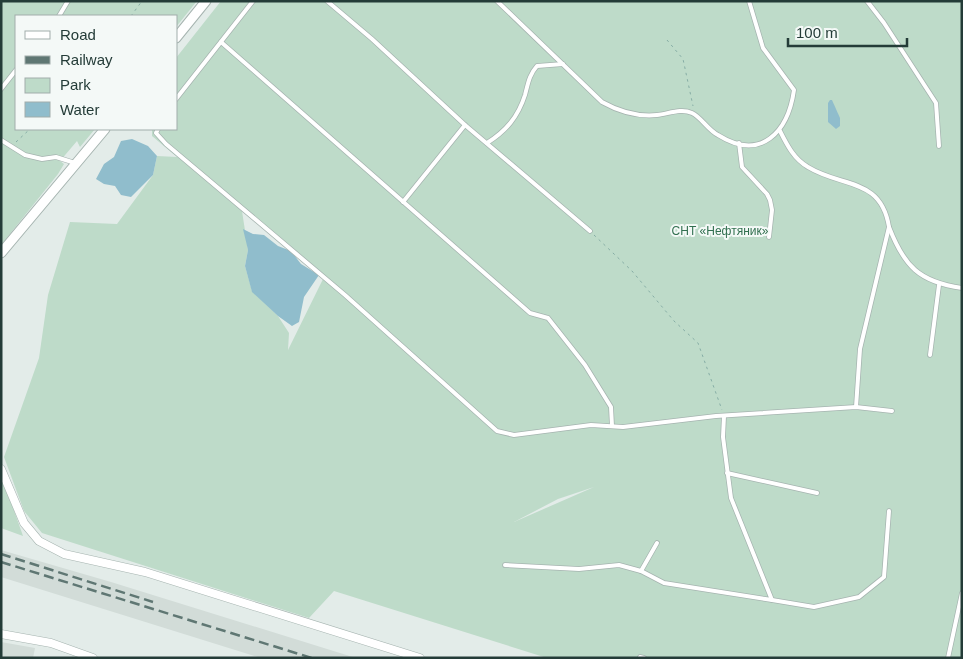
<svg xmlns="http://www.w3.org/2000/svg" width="963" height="659" viewBox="0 0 963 659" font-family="Arial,sans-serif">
<rect width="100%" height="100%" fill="#e3ece9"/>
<!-- built -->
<g fill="#d2dcd8">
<polygon points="1,550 111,582 356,658 261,658 1,577"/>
<polygon points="1,642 35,648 33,658 1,658"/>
</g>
<!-- green -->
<g fill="#bedbc9" fill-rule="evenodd">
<polygon points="1,1 197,1 176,27 176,16 16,16 16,129 95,129 80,147 77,141 60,161 64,164 58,174 1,245"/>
<path d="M 221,1 L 962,1 L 962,658 L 547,658 L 334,591 L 309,618 L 42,533 L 24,511 L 4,457 L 39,358 L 48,295 L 70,222 L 117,224 L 153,175 L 157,156 L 177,157 L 152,136 L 152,129 L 176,129 L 176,58 ZM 242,211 L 324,277 L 288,350 L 289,333 L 278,316 L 252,291 L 245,266 L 248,250 ZM 594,487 L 514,522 L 558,499 Z"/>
<polygon points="1,475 3,479 23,536 1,528"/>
</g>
<!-- water -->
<g fill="#90bdcc">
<polygon points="830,100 832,100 840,118 840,126 836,129 828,122 828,103"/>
<polygon points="132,139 148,146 157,156 153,175 131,197 121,195 115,186 104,184 96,179 104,164 114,157 121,141"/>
<polygon points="243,229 253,234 264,235 278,246 291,251 301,264 319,275 304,297 299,322 292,326 278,316 252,292 245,266 248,250"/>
</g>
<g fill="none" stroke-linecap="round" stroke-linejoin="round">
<!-- service casing -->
<g stroke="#a6b4b0" stroke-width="5.5">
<g id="service">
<polyline points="327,1 372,39 465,125 590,231"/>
<path d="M 497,1 L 602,102 C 620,112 637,117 657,115 C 668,114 681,108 692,113 C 701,117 708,130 718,135 C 761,162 788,132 794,90 L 763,48 L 749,1"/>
<polyline points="867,1 884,23 936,103 939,146"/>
<polyline points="59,16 68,1"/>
<polyline points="221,42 530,313 548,318 585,365 611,407 612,426"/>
<polyline points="1,89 16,70"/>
<polyline points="176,99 253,1"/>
<polyline points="158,129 156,133 166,144 345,295 497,431 514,435 591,425 623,427 716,416 856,407 892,411"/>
<path d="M 780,131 C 787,145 794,159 808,167 C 842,188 881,177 889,227 L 860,349 L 856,407"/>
<polyline points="1,140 25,155 42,159 56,157 75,163"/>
<path d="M 487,143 C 506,131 518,117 525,95 C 528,84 529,75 537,66 L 563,64"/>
<polyline points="739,143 742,167 767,194 770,200 772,210 769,237"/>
<polyline points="403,202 465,125"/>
<path d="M 889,227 C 904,266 919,282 962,288"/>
<polyline points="930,355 939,285"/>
<polyline points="727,473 817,493"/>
<polyline points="505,565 579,569 619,565 641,571 664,583 772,600 731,498 723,437 724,416"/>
<polyline points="641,571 657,543"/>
<polyline points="772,600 814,607 859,597 884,577 889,511"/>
<polyline points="640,657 644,658"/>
<polyline points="948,658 962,593"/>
</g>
</g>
<!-- minor casing -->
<g stroke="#a6b4b0" stroke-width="9">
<g id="minor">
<polyline points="1,469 24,523 39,541 64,554 145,572 420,658"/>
<polyline points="1,634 51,643 93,658"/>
</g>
</g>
<!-- tertiary casing -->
<g stroke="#a6b4b0" stroke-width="11">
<g id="tertiary">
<polyline points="176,38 206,1"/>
<polyline points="1,253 105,129"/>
</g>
</g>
<!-- path -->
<g stroke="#86ada5" stroke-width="1" stroke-dasharray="2.5 4" stroke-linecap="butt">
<polyline points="131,16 142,1"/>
<polyline points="667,40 683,59 693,106"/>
<polyline points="16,142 30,129"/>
<polyline points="594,235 632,271 674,321 698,343 722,410"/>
</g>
<!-- service -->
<use href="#service" stroke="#fff" stroke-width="4"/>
<!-- minor -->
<use href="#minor" stroke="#fff" stroke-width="8"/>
<!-- tertiary -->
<use href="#tertiary" stroke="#fff" stroke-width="9"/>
<!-- rail -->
<g stroke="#5f7773" stroke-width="2.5" stroke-dasharray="10 5" stroke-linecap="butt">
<polyline points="1,554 153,602"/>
<polyline points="1,562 312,658"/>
</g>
</g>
<g text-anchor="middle" stroke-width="4" stroke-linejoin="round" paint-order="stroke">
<!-- park labels -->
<g font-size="12" fill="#327050" stroke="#f4f9f7">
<text x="720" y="235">СНТ «Нефтяник»</text>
</g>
</g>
<!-- border -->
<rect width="963" height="659" fill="none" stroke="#243c38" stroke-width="5"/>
<!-- legend -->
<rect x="15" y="15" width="162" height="115" fill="#f4f9f7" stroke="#a1adab"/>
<rect x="25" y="31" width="25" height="8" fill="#ffffff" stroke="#a1adab"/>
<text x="60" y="40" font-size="15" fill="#243c38">Road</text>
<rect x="25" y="56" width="25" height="8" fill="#5f7773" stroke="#a1adab"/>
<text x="60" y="65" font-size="15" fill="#243c38">Railway</text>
<rect x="25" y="78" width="25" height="15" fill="#bedbc9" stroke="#a1adab"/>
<text x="60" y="90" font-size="15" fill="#243c38">Park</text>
<rect x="25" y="102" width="25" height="15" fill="#90bdcc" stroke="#a1adab"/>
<text x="60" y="115" font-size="15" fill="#243c38">Water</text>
<!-- scale -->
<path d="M788 38v8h119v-8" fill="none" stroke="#243c38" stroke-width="2.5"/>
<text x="796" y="38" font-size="15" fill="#243c38" stroke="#f4f9f7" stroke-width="4" paint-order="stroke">100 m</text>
</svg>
